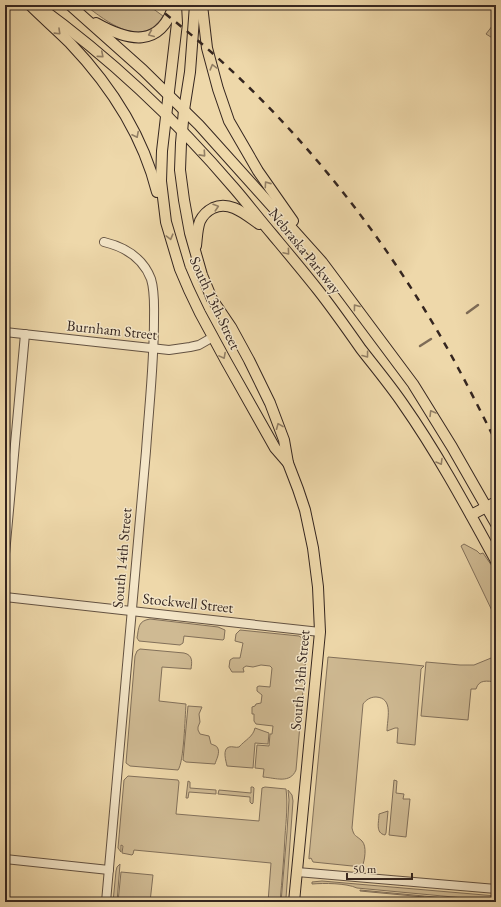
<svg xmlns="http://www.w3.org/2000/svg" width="501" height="907" viewBox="0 0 501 907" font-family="'EB Garamond',serif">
<rect width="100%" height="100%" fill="#eed8aa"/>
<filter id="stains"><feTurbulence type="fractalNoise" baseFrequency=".005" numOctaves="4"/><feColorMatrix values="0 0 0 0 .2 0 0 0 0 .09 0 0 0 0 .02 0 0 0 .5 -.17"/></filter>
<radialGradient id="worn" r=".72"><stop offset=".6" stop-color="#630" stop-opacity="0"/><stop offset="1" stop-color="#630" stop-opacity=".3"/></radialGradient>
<!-- green -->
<g fill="#cfba93" stroke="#82705a">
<path d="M 85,5 L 148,5 L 163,16 C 142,50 107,22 85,5 Z"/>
<polygon points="496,21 496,37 494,39 486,34"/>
<polygon points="464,544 477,551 480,554 483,553 496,572 496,619 461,546"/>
<path d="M 150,619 L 218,627 L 225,630 L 224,639 L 223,640 L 184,636 L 183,643 L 180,645 L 139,641 L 137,638 C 139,627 138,621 150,619 Z"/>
<path d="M 240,630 L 299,636 L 305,640 L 307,645 L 296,770 C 290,784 276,778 263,777 L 264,769 L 255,768 L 257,745 L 269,746 L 270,734 L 272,734 L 273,726 L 256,724 L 254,721 L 254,714 L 252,714 L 252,707 L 255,706 L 256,704 L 261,703 L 262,695 L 257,691 L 257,687 L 259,686 L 270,687 L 272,668 L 270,666 L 261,665 L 253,667 L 246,666 L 243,668 L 244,672 L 232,672 L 229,667 L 230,660 L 233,658 L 240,658 L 243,643 L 235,641 L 236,634 Z"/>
<path d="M 140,649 L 184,653 C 193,655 192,662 191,669 L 162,667 L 159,701 L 186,704 C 185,717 184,762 178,770 L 130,766 L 126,763 L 135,656 L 137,651 Z"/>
<path d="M 496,656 L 496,682 C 487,681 479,679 476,689 L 471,689 L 468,720 L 421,716 L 426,662 L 460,665 L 474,665 Z"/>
<path d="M 328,657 L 405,664 L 424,666 L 421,669 L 415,745 L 397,743 L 398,728 L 395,728 L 387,731 C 387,719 394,698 376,697 C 370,697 366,700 363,704 L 352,828 C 354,837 356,835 362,841 C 367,846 365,860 362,867 L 313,862 L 311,858 L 309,859 L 309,857 Z"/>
<path d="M 188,706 L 202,707 L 199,714 L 200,722 L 198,727 L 198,730 L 200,734 L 209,736 L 211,744 C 211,744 217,746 217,747 C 221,752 216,760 215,764 L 186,762 L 183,760 Z"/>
<path d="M 255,728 L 269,733 L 268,744 L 255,743 L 253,768 L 227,766 C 226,761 222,749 229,747 C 232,746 236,748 239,747 C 245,740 253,737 255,728 Z"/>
<path d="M 128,776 L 178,780 L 179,782 L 176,814 L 259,821 L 262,788 L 265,787 L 286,789 C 288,805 286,821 285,836 C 284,858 282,880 280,902 L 268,902 L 271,863 L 134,850 L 133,854 L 132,855 L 122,853 L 123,846 L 121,845 L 121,852 L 118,848 L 124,780 Z"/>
<polygon points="394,780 397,781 396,793 404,794 403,799 410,799 406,837 389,835"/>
<polygon points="188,781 190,782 190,788 216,790 216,794 189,792 188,798 186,798"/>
<polygon points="251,787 253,787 254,788 253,803 252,804 250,802 250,797 218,794 219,790 251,793"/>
<polygon points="288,790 292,795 293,801 286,898 286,902 281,902 287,832 289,800"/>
<path d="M 388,811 L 386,833 L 385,835 C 375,833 379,822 379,814 Z"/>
<polygon points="120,864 117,902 113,902 116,871 117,867"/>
<polygon points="121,872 153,875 150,902 118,902"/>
<path d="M 322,881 L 496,896 L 496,901 L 357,888 C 346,883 324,883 312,884 L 312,882 Z"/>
<polygon points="360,890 488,902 424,901 424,897 360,891"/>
</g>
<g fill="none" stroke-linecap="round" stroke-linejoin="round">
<!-- stream -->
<g stroke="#7e6c57" stroke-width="2.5">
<polyline points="467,313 478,305"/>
<polyline points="420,346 431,339"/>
</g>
<!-- minor casing -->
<g stroke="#635242" stroke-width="10">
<g id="minor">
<path d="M 104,242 C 125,247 143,258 151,279 C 155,292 154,306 154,320 C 154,364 149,407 146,451 C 133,601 119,752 106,902"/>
<polyline points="5,332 169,350 190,347 199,345 213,337"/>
<polyline points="5,554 25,334"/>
<polyline points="5,597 320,632"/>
<polyline points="5,859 109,870"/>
<polyline points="297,872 496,889"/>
</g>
</g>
<!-- major casing -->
<g stroke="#352620" stroke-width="12">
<g id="major">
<path d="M 30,5 C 43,18 57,30 70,43 C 110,85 143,136 157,192"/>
<path d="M 37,5 C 110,58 176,120 234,188 C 247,203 259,219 272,234 C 287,252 303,271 318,290 C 333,309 347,329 361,349 C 375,367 390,385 403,404 C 438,454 467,508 496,561"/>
<polyline points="70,5 143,70 199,125 322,262 413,384 452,447 496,524"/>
<polyline points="176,5 177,23 162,151 161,181 166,222 180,269 189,290 200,313 226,361 275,448 288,463"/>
<polyline points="195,5 190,72 184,110 181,143 180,170 184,200 190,233 202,275 212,299 231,327 249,360 270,403 284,440 288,463 298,489 305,510 313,548 318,587 320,632 294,902"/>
<polyline points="202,5 207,48 218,89 229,121 258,171 293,221"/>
<path d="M 96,23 C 128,41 160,49 174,5"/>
<path d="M 196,246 C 197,238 197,229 200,221 C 203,215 207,211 213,208 C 230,200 246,215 259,224"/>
<polyline points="471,515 496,502"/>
</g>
</g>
<!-- minor -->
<use href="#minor" stroke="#f4e6c8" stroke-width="8"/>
<!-- major -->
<use href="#major" stroke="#eed8aa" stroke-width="10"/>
<!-- rail -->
<path stroke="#352620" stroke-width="2.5" stroke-dasharray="7 7" stroke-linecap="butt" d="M 154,5 C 263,88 355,195 426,312 C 452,354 474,398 496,442"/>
</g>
<!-- one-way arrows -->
<defs><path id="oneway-chevron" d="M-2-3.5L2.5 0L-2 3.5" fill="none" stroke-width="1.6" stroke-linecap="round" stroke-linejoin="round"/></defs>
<g stroke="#927f65">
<use href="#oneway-chevron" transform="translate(58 32) rotate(44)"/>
<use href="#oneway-chevron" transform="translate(151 34) rotate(157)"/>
<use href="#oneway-chevron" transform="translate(101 55) rotate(41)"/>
<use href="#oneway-chevron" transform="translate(213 67) rotate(-105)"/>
<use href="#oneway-chevron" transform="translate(136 135) rotate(63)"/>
<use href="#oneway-chevron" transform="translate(203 154) rotate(48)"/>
<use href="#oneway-chevron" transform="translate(267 184) rotate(-125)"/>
<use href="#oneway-chevron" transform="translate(216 207) rotate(-18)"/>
<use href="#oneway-chevron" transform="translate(170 237) rotate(75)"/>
<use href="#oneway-chevron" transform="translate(287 252) rotate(50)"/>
<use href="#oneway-chevron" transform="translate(356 307) rotate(-127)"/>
<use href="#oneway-chevron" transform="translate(366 355) rotate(53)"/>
<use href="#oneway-chevron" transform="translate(223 356) rotate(62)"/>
<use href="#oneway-chevron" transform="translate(432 413) rotate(-121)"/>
<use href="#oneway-chevron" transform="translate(279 426) rotate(-112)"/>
<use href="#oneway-chevron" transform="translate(440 462) rotate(59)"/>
</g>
<g text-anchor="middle" stroke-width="3" stroke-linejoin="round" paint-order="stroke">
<!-- street labels -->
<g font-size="15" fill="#352620" stroke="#f4e6c8">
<text transform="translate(305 251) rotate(51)" y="5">Nebraska Parkway</text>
<text transform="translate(215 303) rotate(65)" y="5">South 13th Street</text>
<text transform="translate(112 330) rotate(6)" y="5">Burnham Street</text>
<text transform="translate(122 558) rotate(-85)" y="5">South 14th Street</text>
<text transform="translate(188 603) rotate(6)" y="5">Stockwell Street</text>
<text transform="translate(300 680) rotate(-85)" y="5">South 13th Street</text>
</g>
</g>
<!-- margin -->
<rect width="501" height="907" fill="none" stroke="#eed8aa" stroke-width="20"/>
<rect x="6" y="6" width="489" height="895" fill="none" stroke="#352620" stroke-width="2"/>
<rect x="10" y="10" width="481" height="887" fill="none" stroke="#352620"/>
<!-- scale -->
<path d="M347 873v6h65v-6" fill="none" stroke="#352620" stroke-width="2"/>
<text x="353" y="873" font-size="12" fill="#352620" stroke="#f4e6c8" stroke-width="3" paint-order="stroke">50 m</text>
<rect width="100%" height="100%" filter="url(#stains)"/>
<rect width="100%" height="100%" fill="url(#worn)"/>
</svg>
